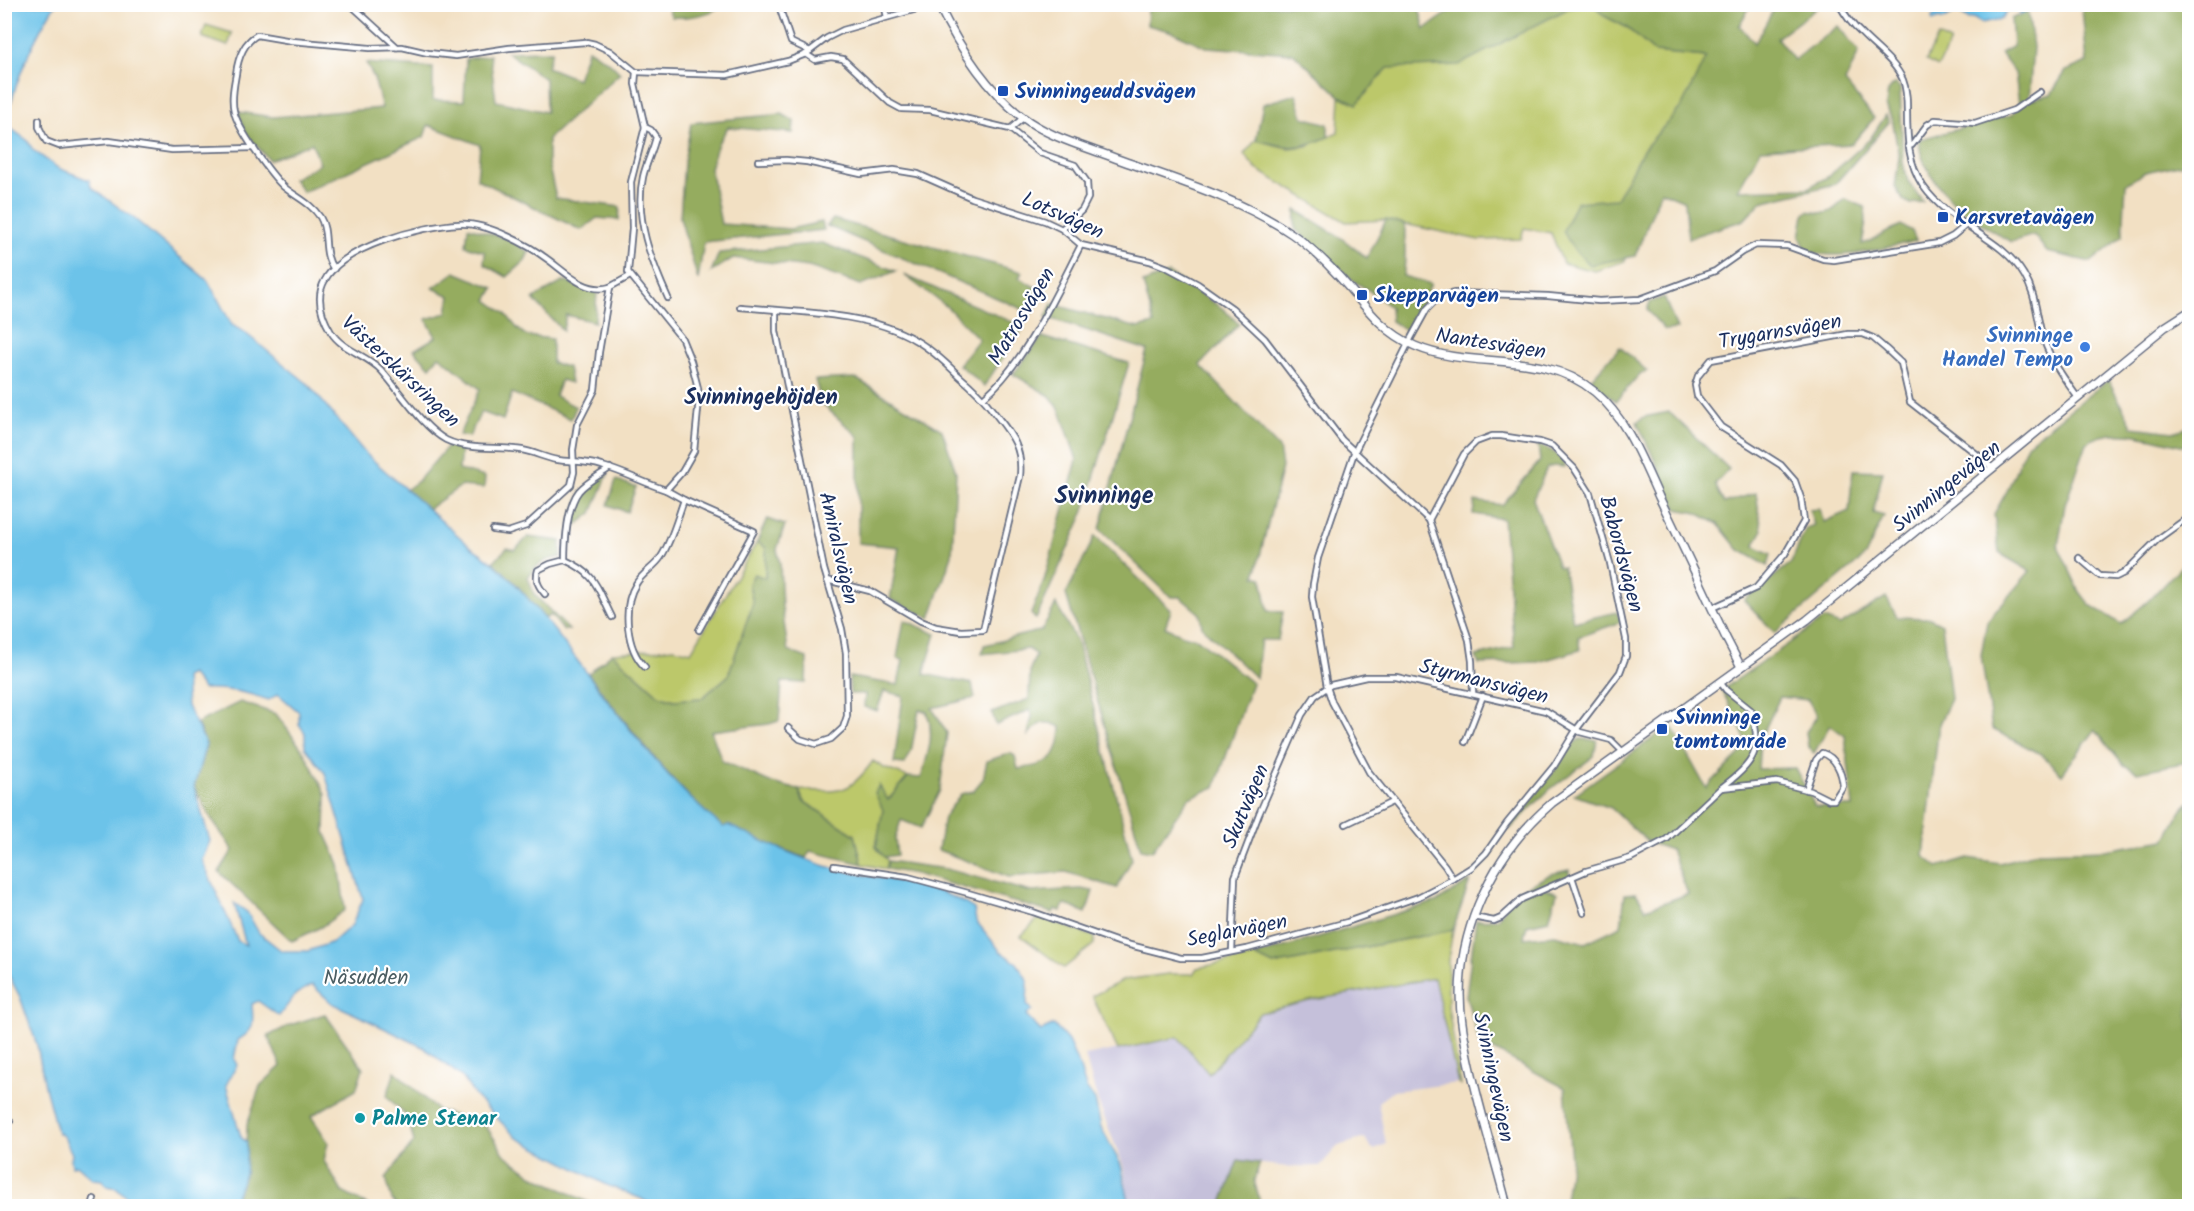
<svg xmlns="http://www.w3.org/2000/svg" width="2194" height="1211" viewBox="0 0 2194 1211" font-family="Kalam,sans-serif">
<rect width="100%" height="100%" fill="#fff"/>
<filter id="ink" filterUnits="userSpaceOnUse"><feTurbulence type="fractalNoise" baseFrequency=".0167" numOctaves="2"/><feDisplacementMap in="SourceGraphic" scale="12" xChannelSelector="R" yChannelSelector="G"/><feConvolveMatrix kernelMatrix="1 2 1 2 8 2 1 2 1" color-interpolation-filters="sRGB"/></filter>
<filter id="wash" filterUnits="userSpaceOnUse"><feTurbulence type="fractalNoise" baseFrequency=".008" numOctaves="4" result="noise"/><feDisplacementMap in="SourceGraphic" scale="24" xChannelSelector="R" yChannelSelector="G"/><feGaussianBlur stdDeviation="1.35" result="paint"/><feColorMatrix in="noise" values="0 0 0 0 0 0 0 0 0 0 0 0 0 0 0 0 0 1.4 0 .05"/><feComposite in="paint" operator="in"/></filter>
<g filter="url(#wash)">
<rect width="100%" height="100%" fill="#f2e0c3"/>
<!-- industrial -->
<polygon fill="#c5c0da" points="1434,978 1458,1083 1393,1091 1378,1102 1386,1144 1375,1150 1370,1147 1365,1138 1338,1146 1320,1166 1287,1167 1238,1161 1221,1206 1130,1206 1123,1165 1098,1102 1085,1056 1178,1037 1209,1074 1260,1013 1309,1001"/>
<!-- green -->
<g fill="#bcc86a" stroke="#6c7c64" stroke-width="1.5">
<polygon points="1524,5 1594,5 1604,16 1626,27 1655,52 1707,57 1644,225 1625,261 1595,271 1563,263 1551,233 1524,228 1521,239 1479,240 1386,220 1346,222 1256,169 1244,154 1256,140 1288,148 1307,146 1338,132 1340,96 1294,53 1362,68 1419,66"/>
<polygon points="206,25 232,33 228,46 202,37"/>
<polygon points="1938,36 1950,42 1938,67 1926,61"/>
<polygon points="757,542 766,548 765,578 754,574 749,584 753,603 728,676 702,698 674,700 659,695 612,653 674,648 691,652"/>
<path d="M 873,761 L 884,768 L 908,777 L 888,800 L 883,810 L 876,847 L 888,861 L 886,869 L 862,864 L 855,835 L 803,801 L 799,790 C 839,791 847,797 873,761 Z"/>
<polygon points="1040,917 1095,937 1094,944 1064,968 1021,936"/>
<polygon points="1453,930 1448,960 1448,1007 1461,1085 1458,1083 1434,978 1309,1001 1260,1013 1209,1074 1178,1037 1118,1050 1092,996 1124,980 1168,974 1193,974 1197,968 1255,956 1273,965"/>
</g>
<!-- forest -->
<g fill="#95ac5e" stroke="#586e5e" stroke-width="1.5" fill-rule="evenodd">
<path d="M 2098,4 L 2189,5 L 2189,163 L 2145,172 L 2126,184 L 2123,236 L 2091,262 L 2047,252 L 2034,235 L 2011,242 C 1977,222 1944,202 1926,166 C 1922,157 1918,149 1920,139 L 2012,115 L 2019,105 L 2015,73 L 2000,53 L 2013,46 L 2011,19 L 2028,11 L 2033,47 L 2029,100 L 2051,94 L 2066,71 L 2087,62 L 2082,9 Z"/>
<path d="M 666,5 L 723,5 C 709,15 690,18 672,17 Z"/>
<polygon points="1148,5 1418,5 1425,29 1459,5 1575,5 1459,65 1388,68 1357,104 1340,96 1293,53 1206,47 1173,32 1147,25"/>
<polygon points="1594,5 1751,5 1739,26 1755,43 1776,5 1821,5 1777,38 1794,60 1838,26 1859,52 1845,82 1874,118 1852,144 1761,149 1738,190 1808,188 1829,176 1870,139 1886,115 1889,122 1835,184 1761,202 1744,220 1688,238 1685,201 1661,191 1635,256 1590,265 1572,247 1563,231 1576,202 1616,199 1643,150 1682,106 1706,57 1655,52 1626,27 1604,16"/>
<polygon points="588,49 610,63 620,73 548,139 548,163 556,198 620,207 619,220 597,218 581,230 477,179 480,145 428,125 424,137 303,192 293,179 320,164 312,143 269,160 247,134 238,112 273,117 382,108 374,78 366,63 433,68 433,100 464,101 466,59 490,55 496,101 546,112 545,79 507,52 552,51 547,67 577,79"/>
<polygon points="1895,83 1900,88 1903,163 1908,181 1923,202 1911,204 1903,200 1895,187 1899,157 1893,123 1886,105 1888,91"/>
<path d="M 1296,94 L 1303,117 L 1328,124 L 1328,137 C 1296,151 1288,148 1256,140 L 1263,104 Z"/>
<polygon points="782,114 794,121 793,133 728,127 718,143 710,168 721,224 790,229 822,222 824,230 704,242 698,280 680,218 684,162 691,123"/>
<path d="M 1845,199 L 1865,207 L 1866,222 L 1862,244 C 1876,240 1887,231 1901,225 L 1912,231 L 1916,241 C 1880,248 1843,262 1807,251 L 1800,237 L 1804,215 L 1808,211 C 1828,215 1830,214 1845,199 Z"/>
<path d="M 1296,210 L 1340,237 L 1367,258 L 1386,220 L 1405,224 C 1404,242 1407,259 1403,276 L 1431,284 L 1408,332 L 1391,321 L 1390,307 L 1372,292 L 1355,282 L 1295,229 Z"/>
<polygon points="833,219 1022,272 1019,278 1044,292 1032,313 827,226"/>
<polygon points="468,227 509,239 529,252 524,262 507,277 484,264 485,252 466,246"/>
<polygon points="822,243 896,271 861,285 809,267 733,258 711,272 719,253"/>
<polygon points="455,272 494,288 487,300 505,313 517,328 527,336 552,339 552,363 568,367 571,383 561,380 555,396 576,407 571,419 512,393 503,420 481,412 469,437 459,435 480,389 439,356 430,367 414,350 436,337 426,319 447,313 450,296 433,288"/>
<polygon points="1168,273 1222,308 1239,324 1200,365 1279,448 1282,467 1255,576 1262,578 1268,611 1283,612 1278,640 1261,640 1256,678 1202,627 1200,614 1180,597 1171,597 1100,529 1147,350 1046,317 1052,304 1138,328 1154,324 1143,283"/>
<polygon points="904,275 1024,327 984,386 959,365 979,339 946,306"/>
<polygon points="564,281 597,293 595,322 566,315 563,331 533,299"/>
<polygon points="1664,297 1677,329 1665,330 1647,310 1650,302"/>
<polygon points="1042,337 1129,363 1082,517 1036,619 1031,614 1044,581 1077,460 1060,410 1050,396 1013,374"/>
<polygon points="1620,347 1647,371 1639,375 1616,401 1590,380"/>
<polygon points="855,378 942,430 956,472 952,555 930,618 890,599 899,547 858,543 858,436 822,404 815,380"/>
<path d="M 2108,380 L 2133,427 L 2173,432 L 2189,427 L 2189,447 C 2160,441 2115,423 2087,443 L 2065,505 L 2058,546 L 2080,592 L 2090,605 L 2121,624 L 2148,601 L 2189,558 L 2189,762 L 2137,772 L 2124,765 L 2095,730 L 2062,774 L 2041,754 L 1992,729 L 1981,655 L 1987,621 L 2030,571 L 1999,553 L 1994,514 L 2007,491 L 2027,444 Z"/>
<polygon points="1669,412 1729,469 1715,484 1724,503 1756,493 1762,531 1754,546 1771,554 1768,566 1738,549 1718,524 1697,513 1677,509 1637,422 1644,417"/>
<path d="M 1538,445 C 1549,449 1562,454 1565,467 L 1553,466 L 1547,468 L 1533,499 L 1558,566 L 1563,567 L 1573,622 L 1617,612 L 1621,622 L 1578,637 L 1580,650 L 1538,662 L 1479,664 L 1476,656 L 1514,647 L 1503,519 L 1473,514 L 1475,501 L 1502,505 L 1540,461 Z"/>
<polygon points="448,446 461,448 459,470 485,477 484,488 461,486 428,509 406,490 418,481"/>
<polygon points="1853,470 1883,471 1873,513 1884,516 1865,556 1775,633 1744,600 1791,563 1806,528 1814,525 1809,510 1819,509 1824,522 1849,511"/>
<polygon points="608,474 592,513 578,524 570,523 581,493"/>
<polygon points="616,480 636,487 627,512 608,505"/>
<path d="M 767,519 L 785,525 L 777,549 L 780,564 L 782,607 L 788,651 L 807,658 L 806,683 L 782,682 L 779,721 L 769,724 L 711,731 L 722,761 L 772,783 L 799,790 L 803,801 L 855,835 L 862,864 L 810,851 L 806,858 L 768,844 L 728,826 L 723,828 C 670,784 630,727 588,674 L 612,653 L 659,695 L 674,700 L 702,698 L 728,676 L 753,603 L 749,584 L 754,574 L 765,578 L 766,548 L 757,542 Z"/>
<polygon points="1095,536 1171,610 1165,627 1183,635 1198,639 1252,683 1215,787 1189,798 1152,851 1141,849 1066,594"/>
<path d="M 528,537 L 561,541 L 561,557 C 545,559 537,564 528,577 L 534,594 L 569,630 L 563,630 L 551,615 L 544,619 L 517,585 L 493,562 L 507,548 L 515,550 Z"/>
<path d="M 1886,597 L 1897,617 L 1930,618 L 1942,624 L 1951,699 L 1939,724 L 1924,856 L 1938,867 L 1968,858 L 2000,863 L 2038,852 L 2105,850 L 2165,840 L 2181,811 L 2189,802 L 2189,1206 L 1564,1206 L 1571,1160 L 1565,1088 L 1479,1042 L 1466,996 L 1476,920 L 1497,919 L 1518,891 L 1551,874 L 1569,870 L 1569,876 L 1543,887 L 1557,893 L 1549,920 L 1527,925 L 1524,938 L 1555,935 L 1585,943 L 1621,926 L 1625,894 L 1636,893 L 1646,909 L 1688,894 L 1671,850 L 1648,842 L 1611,808 L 1574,795 L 1671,725 L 1706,788 L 1748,745 L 1722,690 L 1824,619 L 1840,625 ZM 1780,697 L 1808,700 L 1817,716 L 1806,732 L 1808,747 L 1814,753 L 1830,725 L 1845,736 L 1853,807 L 1815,806 L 1795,768 L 1758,769 L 1760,740 Z"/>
<path d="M 1056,604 L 1077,642 L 1132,859 L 1117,888 L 1066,872 L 1009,877 L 938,850 L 944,817 L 961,794 L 973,791 L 983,779 L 987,761 L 1010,753 L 1015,756 L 1018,769 C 1049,764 1059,761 1061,727 C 1044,719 1040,722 1028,735 L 1032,716 L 1030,710 L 996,725 L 992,713 L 1029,699 L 1030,669 L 1036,655 L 1028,649 L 982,654 L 984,645 C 1004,641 1021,634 1041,631 Z"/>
<path d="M 904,620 L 936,634 L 924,674 L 972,684 L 975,698 L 932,708 L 947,733 L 940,790 L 921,828 L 901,820 L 895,839 L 897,855 L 884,857 L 876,847 L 883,810 L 875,793 L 879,785 L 888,800 L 908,777 L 921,778 C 928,754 935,736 927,712 L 919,710 L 911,752 L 905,764 L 894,763 L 903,696 L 884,691 L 877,711 L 864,707 L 865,694 L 850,694 L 849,677 L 898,685 L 903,660 L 897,658 Z"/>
<polygon points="240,702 276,714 304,752 326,794 325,832 339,864 345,910 321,927 292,941 219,872 233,850 212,820 194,787 206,744 197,723"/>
<polygon points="1580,739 1597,740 1594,756 1549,790 1510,829 1510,826 1559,765 1575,742"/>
<polygon points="888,861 946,869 1031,892 1081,889 1093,891 1086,913 1064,904 1061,911 1055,909 1053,913 915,874 886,869"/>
<polygon points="1470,881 1453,930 1273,965 1255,956 1438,901"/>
<polygon points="325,1014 363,1068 356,1090 311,1116 328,1142 324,1161 342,1192 369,1206 238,1206 236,1198 245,1173 247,1125 260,1086 281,1066 268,1036 290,1025"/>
<polygon points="395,1071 437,1110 485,1125 505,1155 532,1175 596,1206 397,1206 392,1200 386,1178 414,1142 408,1118 387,1096"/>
<polygon points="1238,1160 1260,1163 1254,1180 1261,1206 1221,1206"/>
</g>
<!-- water -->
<g fill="#6cc3e9" stroke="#4479a4" stroke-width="1.5" fill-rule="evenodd">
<path d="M 4,5 L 55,5 C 35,37 21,66 11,103 L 5,101 Z"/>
<polygon points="1947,5 2041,5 2020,14 2019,9 2007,12 2002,19 1981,23 1973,18 1968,19 1957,12 1943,20 1939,18 1933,21 1932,17"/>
<path d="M 10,128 L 27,140 L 33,150 L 58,168 L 89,180 L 91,187 L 136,220 L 208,281 L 232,325 L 244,332 L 308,384 L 365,453 L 471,547 C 507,569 531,602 557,634 C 609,700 657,774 723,827 L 728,825 C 762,841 796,857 832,868 C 878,881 933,880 974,909 L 976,921 L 1001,952 L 1017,963 L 1028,981 L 1027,1004 L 1032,1010 L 1026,1016 L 1041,1031 L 1054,1025 L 1068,1041 L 1080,1068 L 1086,1088 L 1095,1100 L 1101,1127 L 1121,1165 L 1130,1206 L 653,1206 L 642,1199 L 607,1185 L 517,1138 L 475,1096 L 463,1078 L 423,1047 L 332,1003 L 312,985 L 296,994 L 279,1016 L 258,1001 L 252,1004 C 253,1022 256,1030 238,1040 L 234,1059 L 237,1065 L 226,1085 L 241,1137 L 247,1143 L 245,1173 L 232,1206 L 136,1206 L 117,1188 L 107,1186 L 102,1180 L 93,1179 L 77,1165 L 72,1166 L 71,1160 L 72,1154 L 64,1137 L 57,1132 L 46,1091 L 37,1045 L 20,997 L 6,970 L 5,952 L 4,130 ZM 191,674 L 203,689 C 225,688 249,693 269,700 L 278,694 L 299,712 L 299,724 L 305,733 L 305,747 L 325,773 L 363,899 L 352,925 L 333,942 L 308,951 L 282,951 L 259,933 L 247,912 L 234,903 L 246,945 L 238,941 L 202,860 L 210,841 L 194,787 L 206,744 L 187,706 L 185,677 Z"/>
</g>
</g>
<g filter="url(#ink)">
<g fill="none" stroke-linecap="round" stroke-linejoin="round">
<!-- street casing -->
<g stroke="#666d81" stroke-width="8">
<g id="street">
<polyline points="350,4 397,47"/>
<polyline points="884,4 887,17"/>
<path d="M 1839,4 C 1845,15 1852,25 1861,33 C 1875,48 1895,61 1903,80 C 1907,90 1907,101 1907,112 C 1907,138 1908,163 1923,186 C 1951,226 2002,237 2024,275 C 2035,293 2036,311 2041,331 C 2048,357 2063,377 2078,398"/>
<polyline points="780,9 791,42 810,51"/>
<polyline points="806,54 815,60 831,57 843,59 890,103 901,109 930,110 1010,129 1040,153 1075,165 1087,182 1088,198 1082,210 1062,229"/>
<polyline points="39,120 39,127 46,141 59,146 109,141 172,150 254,148"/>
<path d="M 645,127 L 651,130 L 656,137 C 653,151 646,163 643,177 C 634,218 651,260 668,298"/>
<polyline points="1010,129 1023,118"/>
<polyline points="1908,146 1912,145 1927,125 1935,120 1975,123 2014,110 2040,92"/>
<polyline points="758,161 786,160 807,162 861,174 894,170 918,174 972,198 1045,221 1062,229 1081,245 1150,261 1168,268 1198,284 1232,308 1265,339 1342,440 1429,520 1469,640 1472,661 1473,693"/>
<path d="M 334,269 C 321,253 330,233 320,217 C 311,203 296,197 284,187 C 271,175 237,128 234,111 C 231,99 234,85 236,74 C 238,58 243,43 257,35 L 292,41 L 370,48 L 402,47 L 428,53 L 456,56 L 509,48 L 586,42 L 595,44 L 610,51 L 636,72 L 727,75 L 788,61 L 806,54 L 827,38 L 843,30 L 935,4"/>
<path d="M 610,287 C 587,294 567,274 550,261 C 529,245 486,222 459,224 C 422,226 343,246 325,280 C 315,297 322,317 331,332 C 342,350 367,355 381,370 C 399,390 423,428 446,440 C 469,451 498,446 522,450 C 534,452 545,458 557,460 C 572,462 588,461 602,466 C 624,472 644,483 666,490 L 682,472 L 694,451 L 699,399 L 698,388 L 691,361 L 682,339 L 628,272 L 632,228 L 631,182 L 645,127 L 635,84 L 636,72"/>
<path d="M 740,307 C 793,312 870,312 915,340 C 931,349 945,362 958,375 C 971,386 983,397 993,411 C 1010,433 1023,446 1020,476 L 983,630 L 961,631 L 936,627 L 921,621 L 870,591 L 827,580"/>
<polyline points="776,311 776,331 824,569 842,629 846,653 847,716 843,728 831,739 816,744 800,739 788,728"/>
<path d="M 983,398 C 1025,364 1056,293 1081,245"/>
<polyline points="666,490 684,500 754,531 699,630"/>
<polyline points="493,530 508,532 526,526 571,485 574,472 573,450 577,425 595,390 599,352 610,287 630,276"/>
<polyline points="2079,558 2100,576 2116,577 2124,573 2158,539 2190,516"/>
<path d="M 565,560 C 597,574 597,588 612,617"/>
<path d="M 545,594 C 538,586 535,580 538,570 L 550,564 L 565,560 C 565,542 567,506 579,491 C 587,482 600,475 610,468"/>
<polyline points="1712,608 1756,588 1785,554 1804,521 1801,498 1795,481 1781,465 1721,427 1697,396 1695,385 1698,376 1711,360 1848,334 1863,334 1873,338 1886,349 1901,363 1910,402 1983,459 1993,469"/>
<path d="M 645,667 C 626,649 622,606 636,584 C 642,573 655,567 661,557 C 672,540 677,519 684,500"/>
<path d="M 1720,682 L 1726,690 L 1751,710 C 1763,751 1755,762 1721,788 L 1777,782 L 1811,791 L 1829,800 L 1834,800 L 1843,786 C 1842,773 1836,757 1822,753 L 1816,760 L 1806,790"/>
<polyline points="1465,742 1483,696"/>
<polyline points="1346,824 1392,802"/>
<polyline points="834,866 908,877 968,893 1033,912 1118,942 1181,958 1202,958 1247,949 1347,922 1418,897 1453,879 1472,867 1486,853 1507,823 1554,766 1576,730 1620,672 1626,656 1626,639 1610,563 1590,493 1574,468 1552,446 1540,442 1501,436 1492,436 1476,442 1464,454 1429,520"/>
<polyline points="1572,877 1584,913"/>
<polyline points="1453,879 1445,866 1369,772 1332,702 1327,687 1312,597 1313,584 1318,558 1354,453 1411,338 1427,309 1440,296 1455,293 1548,296 1599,301 1640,299 1715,271 1742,252 1756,245 1787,246 1823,259 1834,260 1939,243 1953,236 1965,226"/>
<polyline points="1473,917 1494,921 1501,918 1522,899 1586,871 1631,858 1667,839 1721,788"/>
<polyline points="1232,951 1235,877 1259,814 1302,715 1315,696 1331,685 1366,677 1396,677 1546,711 1580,732 1611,740 1622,751"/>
<polyline points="4,1124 10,1121"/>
<polyline points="92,1206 94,1199"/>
</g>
</g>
<!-- secondary casing -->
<g stroke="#666d81" stroke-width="10">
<g id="secondary">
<path d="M 938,4 C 958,45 985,88 1021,116 C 1046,135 1076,144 1104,154 C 1166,177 1238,197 1292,234 C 1314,249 1334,270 1351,290 C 1370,313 1387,334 1415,346 C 1473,371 1542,348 1595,392 C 1627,419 1642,460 1659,497 C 1682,544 1704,591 1726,638 L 1741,667"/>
<path d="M 1507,1206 C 1492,1148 1473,1089 1463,1030 C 1449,944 1488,858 1552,803 L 1807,620 L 2165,327 L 2190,311"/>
</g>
</g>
<!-- street -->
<use href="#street" stroke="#fff" stroke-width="4.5"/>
<!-- secondary -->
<use href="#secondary" stroke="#fff" stroke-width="7"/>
</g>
</g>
<!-- markers -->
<g fill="#1a4fb4" stroke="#fff" stroke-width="2">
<rect x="997" y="85" width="12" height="12" rx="3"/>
<rect x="1937" y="211" width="12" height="12" rx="3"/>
<rect x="1356" y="289" width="12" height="12" rx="3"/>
<rect x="1656" y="723" width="12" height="12" rx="3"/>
</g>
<circle fill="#3f7fe0" stroke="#fff" stroke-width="2" cx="2085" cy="347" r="6"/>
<circle fill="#0f9aa8" stroke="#fff" stroke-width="2" cx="360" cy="1118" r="6"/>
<g text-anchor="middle" stroke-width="4.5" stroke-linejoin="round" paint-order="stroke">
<!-- transit labels -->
<g font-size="21" font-weight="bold" fill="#164399" stroke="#fff" text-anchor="start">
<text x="1015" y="98">Svinningeuddsvägen</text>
<text x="1955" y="224">Karsvretavägen</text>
<text x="1374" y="302">Skepparvägen</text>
<text x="1674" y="724">Svinninge<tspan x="1674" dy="24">tomtområde</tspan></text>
</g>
<!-- street labels -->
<g font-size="21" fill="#1b2f5e" stroke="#fff">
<text transform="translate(1063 215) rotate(24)" y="7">Lotsvägen</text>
<text transform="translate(1021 316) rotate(-59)" y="7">Matrosvägen</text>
<text transform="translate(1780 331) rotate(-10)" y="7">Trygarnsvägen</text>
<text transform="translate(1491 343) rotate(9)" y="7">Nantesvägen</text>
<text transform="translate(401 371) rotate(43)" y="7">Västerskärsringen</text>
<text transform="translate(1946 486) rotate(-39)" y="7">Svinningevägen</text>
<text transform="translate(839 548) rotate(77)" y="7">Amiralsvägen</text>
<text transform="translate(1622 554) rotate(75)" y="7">Babordsvägen</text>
<text transform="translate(1484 681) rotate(14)" y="7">Styrmansvägen</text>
<text transform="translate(1245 806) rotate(-67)" y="7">Skutvägen</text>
<text transform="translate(1237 930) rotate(-11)" y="7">Seglarvägen</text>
<text transform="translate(1494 1077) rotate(78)" y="7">Svinningevägen</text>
</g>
<!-- shop labels -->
<g font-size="21" font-weight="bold" fill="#366cbe" stroke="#fff" text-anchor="end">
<text x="2073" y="342">Svinninge<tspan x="2073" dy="24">Handel Tempo</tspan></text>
</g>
<!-- park labels -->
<g font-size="21" fill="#4b5d62" stroke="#fff">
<text x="366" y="984">Näsudden</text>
</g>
<!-- culture labels -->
<g font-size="21" font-weight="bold" fill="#0d838f" stroke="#fff" text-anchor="start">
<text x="372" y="1125">Palme Stenar</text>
</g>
<!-- neighbourhood labels -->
<g font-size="22" font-weight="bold" fill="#1b2f5e" stroke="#fff">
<text x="761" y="404">Svinningehöjden</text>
</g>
<!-- quarter labels -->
<g font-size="24" font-weight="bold" fill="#1b2f5e" stroke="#fff">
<text x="1104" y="503">Svinninge</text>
</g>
</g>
<!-- margin -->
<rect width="2194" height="1211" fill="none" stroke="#fff" stroke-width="24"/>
</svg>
